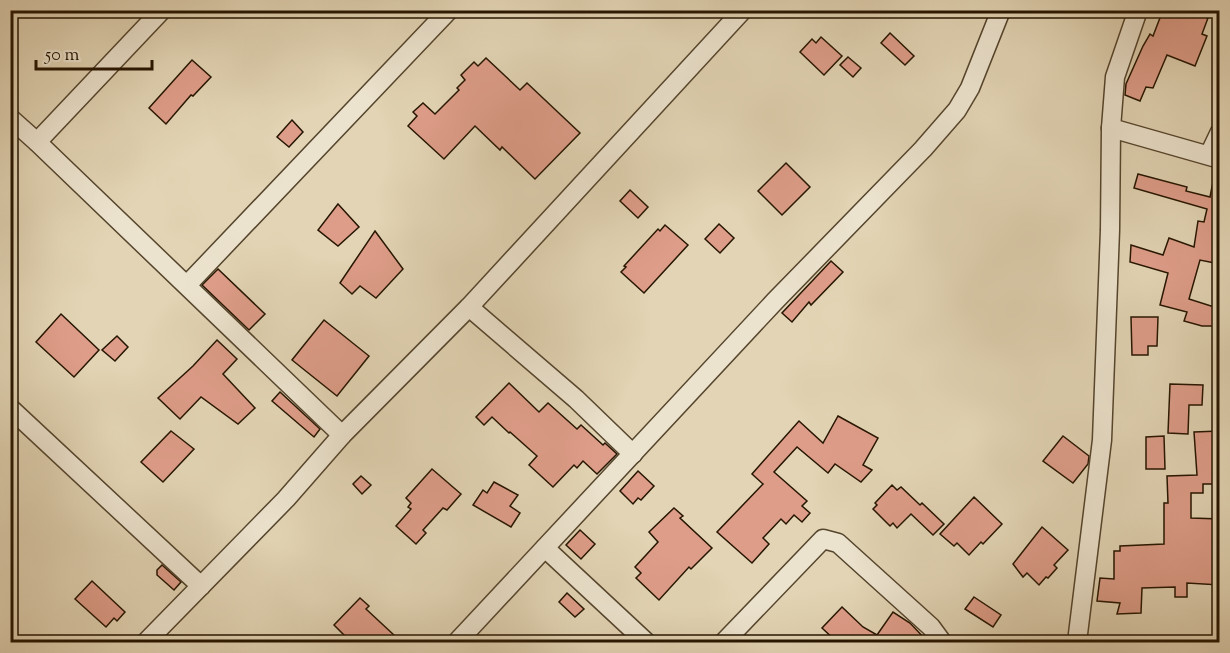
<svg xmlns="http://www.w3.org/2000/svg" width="1230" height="653" viewBox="0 0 1230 653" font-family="'Sorts Mill Goudy',serif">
<rect width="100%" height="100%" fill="#e2d4b4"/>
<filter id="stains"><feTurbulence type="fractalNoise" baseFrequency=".00333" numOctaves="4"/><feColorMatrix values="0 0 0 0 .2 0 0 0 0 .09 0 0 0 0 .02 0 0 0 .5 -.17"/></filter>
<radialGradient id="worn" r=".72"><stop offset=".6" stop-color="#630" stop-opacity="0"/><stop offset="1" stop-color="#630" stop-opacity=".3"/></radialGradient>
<!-- building -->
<g fill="#de9d89" stroke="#261500" stroke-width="1.5">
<polygon points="1163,10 1188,10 1208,18 1202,34 1207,36 1195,66 1167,55 1153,88 1146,87 1140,101 1125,95 1126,84 1143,46 1150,34 1153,36"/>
<polygon points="890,33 914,56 905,65 881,43"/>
<polygon points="821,37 842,56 824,75 800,52 812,39 816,43"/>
<polygon points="848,57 861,68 853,77 840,65"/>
<polygon points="486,58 520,90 527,83 580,133 535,179 502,147 500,150 475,126 444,159 408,126 417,116 413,112 423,103 435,114 459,90 457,88 465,80 461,75 474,62 478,66"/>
<polygon points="192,60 211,77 193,96 191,95 166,124 149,108"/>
<polygon points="292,120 303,132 289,147 277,137"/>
<polygon points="786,163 810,187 782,215 758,191"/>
<polygon points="1138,174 1187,187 1186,191 1210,197 1214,177 1220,178 1220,264 1200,260 1189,299 1211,306 1220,306 1220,326 1202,326 1184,321 1187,312 1160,305 1168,273 1130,262 1131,245 1163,255 1169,238 1194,247 1198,221 1204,222 1207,209 1134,188"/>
<polygon points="630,190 648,207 638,218 620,201"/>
<polygon points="338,204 359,227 338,246 318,230"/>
<polygon points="719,224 734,238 720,253 705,239"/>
<polygon points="665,225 688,245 644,293 621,272 626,267 624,266 658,229 660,231"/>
<polygon points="375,231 403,269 376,298 360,286 352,294 340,283"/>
<polygon points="831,261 843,272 811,305 809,302 792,322 782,313"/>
<polygon points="218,269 265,314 249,330 202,285"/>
<polygon points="61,314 99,350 74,377 36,342"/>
<polygon points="1131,317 1158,317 1157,346 1148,346 1148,355 1132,355"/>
<polygon points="324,320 369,356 337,396 292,360"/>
<polygon points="117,336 128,347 115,361 102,350"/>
<polygon points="217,340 237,359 223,374 255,408 238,424 201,397 180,419 158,398 193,366"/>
<polygon points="509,383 539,412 548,403 577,429 581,425 603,445 605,443 617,454 597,474 583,461 577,468 574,465 553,487 529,465 537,456 510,432 509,433 492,417 484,425 476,417"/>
<polygon points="1170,384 1203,385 1202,405 1189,405 1188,434 1168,433"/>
<polygon points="280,392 320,429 314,437 272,401"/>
<polygon points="838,416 878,438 863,465 872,470 861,482 835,464 828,473 797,447 774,472 807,501 802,506 810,513 802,522 794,515 786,524 781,519 763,538 769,544 752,563 717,532 763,484 752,474 799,421 823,443"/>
<polygon points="171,431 194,449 163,482 141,462"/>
<polygon points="1219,431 1220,484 1203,484 1203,493 1191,493 1191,518 1220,519 1220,585 1187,583 1187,597 1175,597 1175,587 1142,588 1141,613 1117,614 1120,603 1097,601 1100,578 1114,579 1114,551 1120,551 1120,546 1164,544 1164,503 1168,503 1167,476 1197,475 1194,432"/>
<polygon points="1063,436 1089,456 1088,464 1073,483 1043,461"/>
<polygon points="1164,436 1165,469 1146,469 1146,437"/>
<polygon points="432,469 461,494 447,510 443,508 423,530 426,533 416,544 396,526 411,509 408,507 411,503 406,498"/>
<polygon points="638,471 654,486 641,500 638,498 633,504 620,491"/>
<polygon points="361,476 371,485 362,494 353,484"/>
<polygon points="494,482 518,495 510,506 520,513 511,527 473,505 483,490 487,493"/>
<polygon points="892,485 897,490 901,487 920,505 922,503 944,524 933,535 911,514 897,528 893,523 890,526 873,509 877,505 875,503"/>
<polygon points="974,497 1002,524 983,544 981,542 969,555 957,543 954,546 940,534"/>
<polygon points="674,508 683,516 680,518 712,548 691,569 689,567 659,600 636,578 641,573 635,567 658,542 649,532"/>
<polygon points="1042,527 1068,550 1054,565 1057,568 1048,578 1046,577 1039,585 1027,573 1023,577 1013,564"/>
<polygon points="580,530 595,544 581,559 566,545"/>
<polygon points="162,565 181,582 174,590 157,575 157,570"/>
<polygon points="92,581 125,612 117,621 114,618 106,627 75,599"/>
<polygon points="567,593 584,609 575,617 559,602"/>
<polygon points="974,597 1001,615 993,627 965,609"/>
<polygon points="360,598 369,606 366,609 395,636 388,642 339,642 345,636 334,625"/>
<polygon points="842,607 863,627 877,635 893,612 910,623 928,642 837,642 822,628"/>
</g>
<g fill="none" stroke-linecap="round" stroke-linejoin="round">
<!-- minor casing -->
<g stroke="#55452d" stroke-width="21">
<g id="minor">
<polyline points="10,118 37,142 162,10"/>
<polyline points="1111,128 1220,159"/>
<polyline points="37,142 342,435"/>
<polyline points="1209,155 1220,132"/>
<polyline points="187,285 449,10"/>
<polyline points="469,307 576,399 633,454"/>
<polyline points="10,408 201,586"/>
<polyline points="545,548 646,642"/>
<polyline points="146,642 286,499 342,435 469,307 743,10"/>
<polyline points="457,642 775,301 923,149 957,110 970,88 1001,10"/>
<polyline points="724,642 823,539 838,543 931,627 942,642"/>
<polyline points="1077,642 1102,440 1110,230 1111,128 1115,77 1138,10"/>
</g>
</g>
<!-- minor -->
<use href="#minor" stroke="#ece3ce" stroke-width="18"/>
</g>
<!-- margin -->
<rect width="1230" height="653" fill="none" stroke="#e2d4b4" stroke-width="36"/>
<rect x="12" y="12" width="1206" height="629" fill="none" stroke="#261500" stroke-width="3"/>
<rect x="18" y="18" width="1194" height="617" fill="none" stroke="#261500" stroke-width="1.5"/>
<!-- scale -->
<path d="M36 60v9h116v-9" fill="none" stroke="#261500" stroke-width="3"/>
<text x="45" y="60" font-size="18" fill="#261500" stroke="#ece3ce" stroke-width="4.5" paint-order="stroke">50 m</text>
<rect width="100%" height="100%" filter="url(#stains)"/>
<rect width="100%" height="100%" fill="url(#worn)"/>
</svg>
